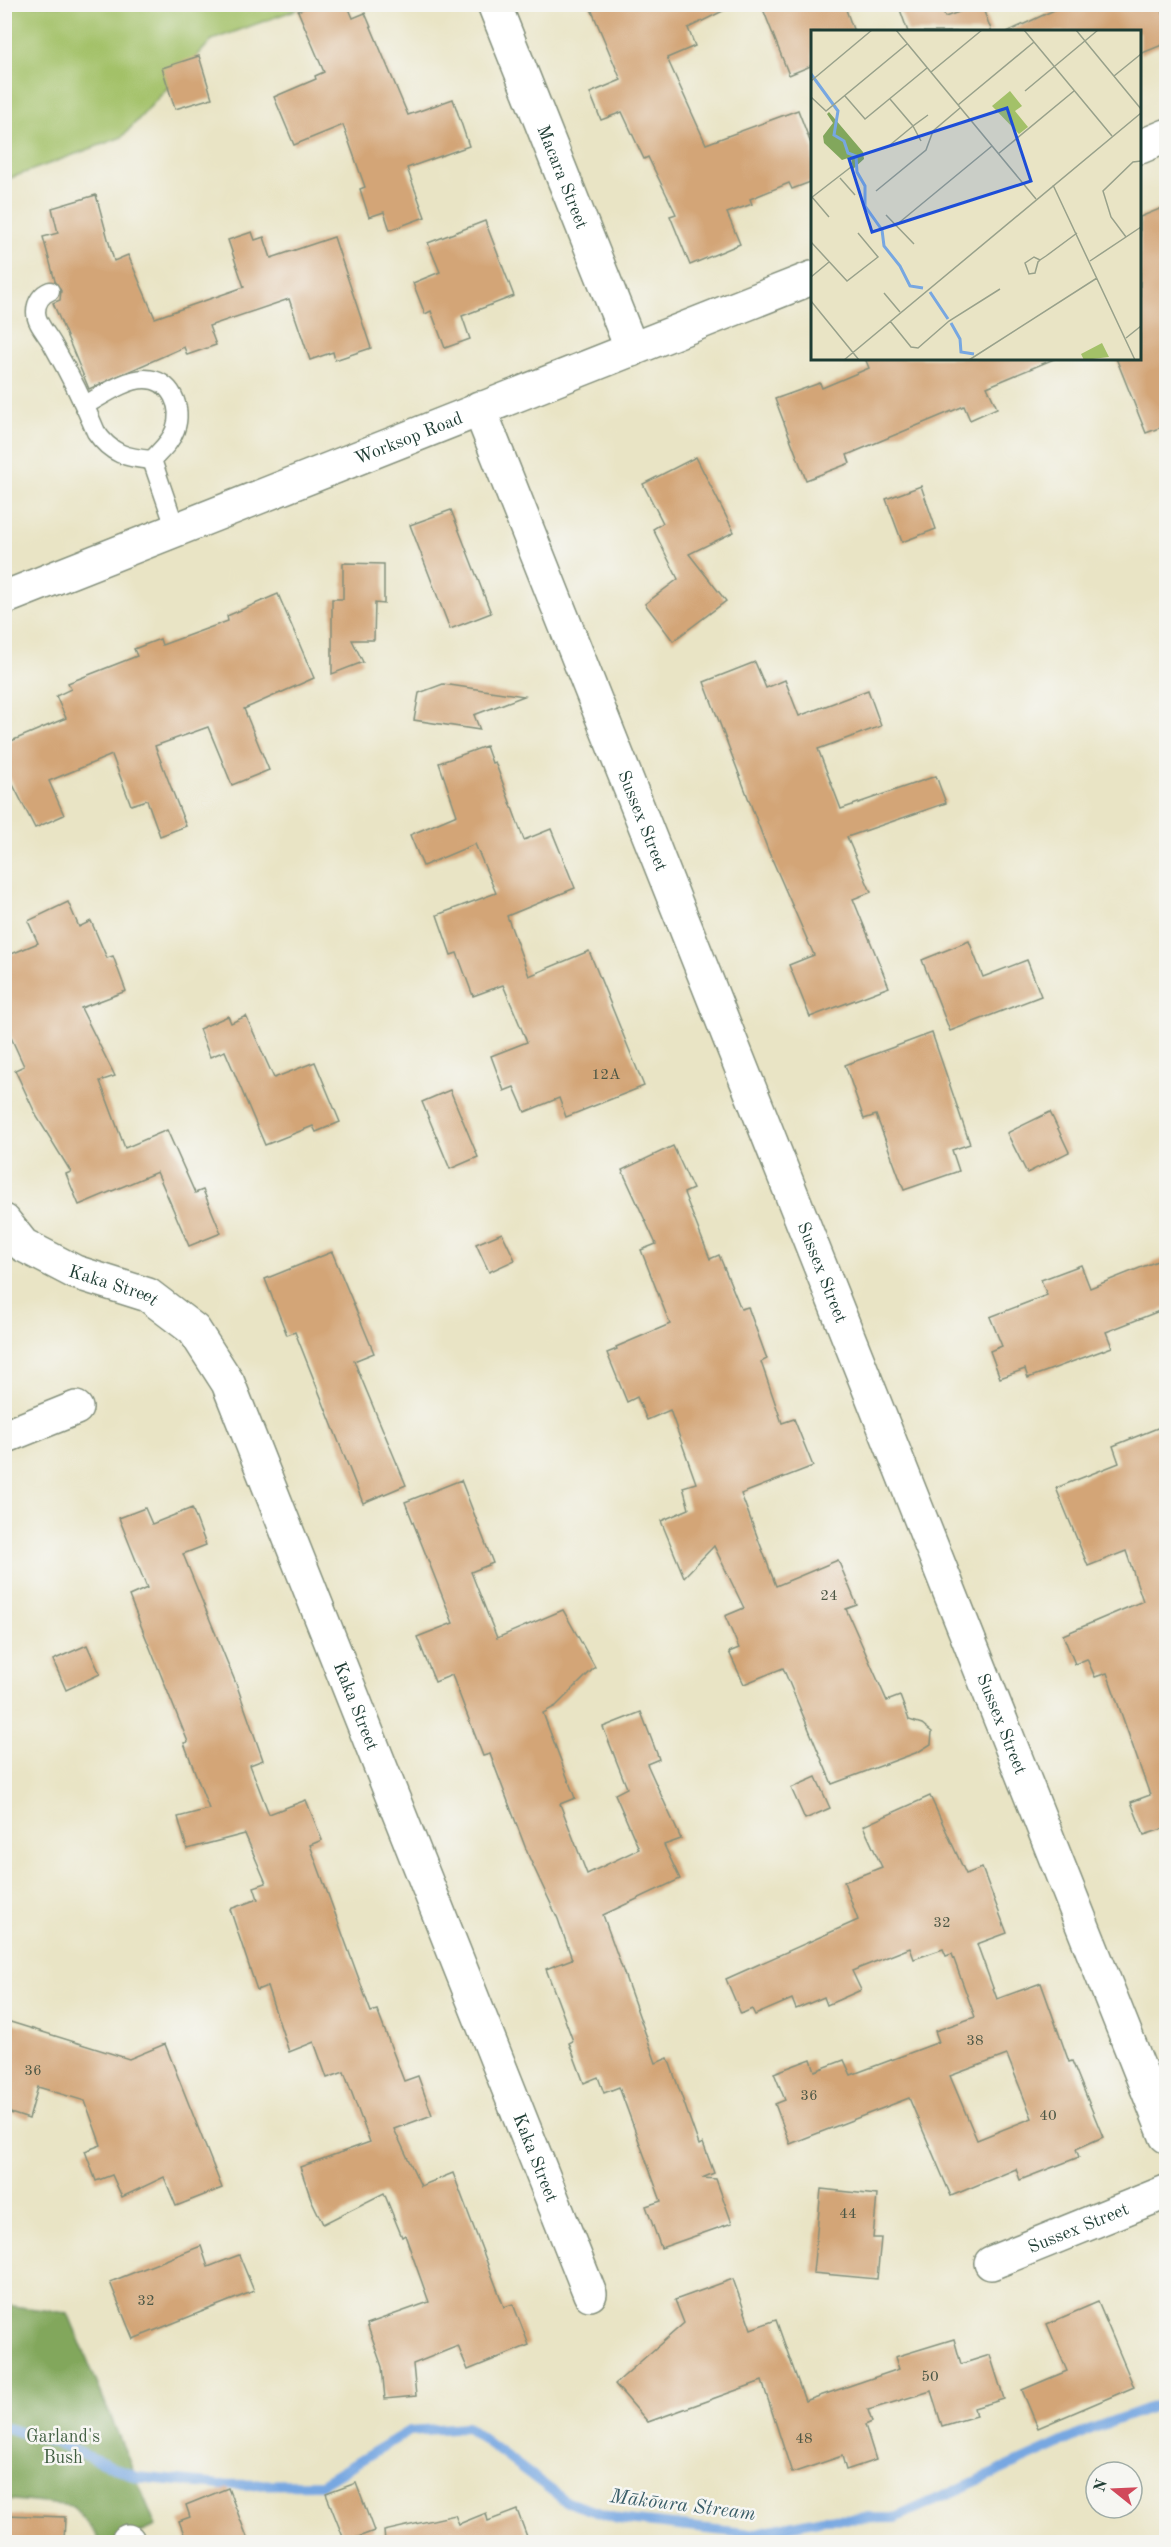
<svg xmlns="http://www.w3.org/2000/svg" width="1171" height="2547" viewBox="0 0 1171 2547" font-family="'Old Standard TT',serif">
<rect width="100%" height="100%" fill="#f6f6f2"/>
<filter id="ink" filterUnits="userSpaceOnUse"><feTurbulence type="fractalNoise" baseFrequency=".0167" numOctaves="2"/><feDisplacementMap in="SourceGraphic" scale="12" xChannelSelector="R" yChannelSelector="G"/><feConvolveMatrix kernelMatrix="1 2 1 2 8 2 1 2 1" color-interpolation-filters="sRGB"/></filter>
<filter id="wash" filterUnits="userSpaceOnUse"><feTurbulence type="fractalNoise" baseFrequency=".008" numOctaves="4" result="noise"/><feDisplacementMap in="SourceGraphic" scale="24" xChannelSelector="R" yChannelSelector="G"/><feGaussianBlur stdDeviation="1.35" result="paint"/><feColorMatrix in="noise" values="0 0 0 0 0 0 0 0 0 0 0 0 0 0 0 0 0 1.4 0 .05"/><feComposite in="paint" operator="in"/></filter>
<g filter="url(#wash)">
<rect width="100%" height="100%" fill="#e9e4c5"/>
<!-- green -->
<polygon fill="#a3c168" stroke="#617f4e" stroke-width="1.5" points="5,5 309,5 212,40 122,137 5,180"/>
<!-- forest -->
<polygon fill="#82a75c" stroke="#507248" stroke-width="1.5" points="4,2305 68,2313 156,2526 119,2542 102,2542 73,2506 5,2499"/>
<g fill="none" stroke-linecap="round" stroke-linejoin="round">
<!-- stream -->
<polyline stroke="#77a7e1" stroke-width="10" points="4,2427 64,2446 137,2477 220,2485 321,2484 409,2431 467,2427 567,2502 618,2519 752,2534 823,2519 895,2518 1091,2429 1166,2402"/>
</g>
<g id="blocks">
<!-- building -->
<g fill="#d3a577" fill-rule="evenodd">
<polygon points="313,4 347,4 353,18 365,13 408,115 453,99 469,146 407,168 425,217 390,230 384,212 369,217 360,189 365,187 343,125 294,145 274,97 316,79 315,76 324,72 298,11"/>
<polygon points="589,4 737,4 688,28 695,46 667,58 706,144 798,110 813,149 813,181 792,189 789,183 750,199 752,204 727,213 740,244 690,265 670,216 676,214 648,157 644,159 622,112 601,120 590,93 621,80"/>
<polygon points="761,4 844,4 854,32 813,32 813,65 789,75"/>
<polygon points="898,4 940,4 945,17 981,4 992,32 908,32"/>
<polygon points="1067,4 1159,4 1167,22 1167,43 1140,54 1140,32 1007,32"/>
<polygon points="199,56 212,98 175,109 162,68"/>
<polygon points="96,195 114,261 128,255 155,318 244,287 228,240 252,232 255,240 264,237 271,258 334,237 371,348 335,360 333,352 310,360 289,299 209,326 216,345 187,355 184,347 89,389 53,303 60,300 61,291 55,281 43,237 58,233 52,208"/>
<polygon points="1167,206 1167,425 1146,433 1116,358 1140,358 1140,217"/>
<polygon points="485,221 514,296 462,316 470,339 445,348 431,311 425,314 413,283 440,272 428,243"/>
<polygon points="865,358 1054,358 1054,359 987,387 997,408 970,420 964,406 847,455 850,463 806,480 775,399 820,383 822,388 869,368"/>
<polygon points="696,457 734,532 689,554 726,601 673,641 645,604 678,579 653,529 663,523 643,484"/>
<polygon points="921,486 936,529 902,542 886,499"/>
<polygon points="451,510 491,613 450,629 410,525"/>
<polygon points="343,563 384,564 384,604 375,603 374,640 352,640 363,662 332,674 332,599 343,599"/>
<polygon points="278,594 314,678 244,709 269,770 232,785 208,727 155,746 186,826 160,836 147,800 131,805 112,755 49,781 64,815 35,828 4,767 4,744 66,718 56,696 71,689 68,683 137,656 134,649 160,639 162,645 228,621 227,616"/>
<polygon points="755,662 766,688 785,680 799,716 868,690 881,726 818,749 841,809 936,776 946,803 847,837 871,892 853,899 889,987 810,1017 789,965 814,955 768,850 704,682"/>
<polygon points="443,684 524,696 474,715 480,730 414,720 419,693"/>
<polygon points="486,746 492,763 495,762 524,840 551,829 575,888 507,916 529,976 589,951 644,1086 566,1117 559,1098 525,1112 514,1087 504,1091 491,1056 527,1042 503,985 473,996 457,953 451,955 437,915 496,893 475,844 423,866 410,835 457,815 439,763"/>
<polygon points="68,902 79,927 91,921 107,958 113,956 126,991 81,1008 115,1076 100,1081 125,1148 167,1130 195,1193 203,1190 221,1233 189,1246 157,1172 79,1205 66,1174 71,1172 37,1117 15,1070 24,1066 4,1022 4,957 38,943 28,921"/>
<polygon points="969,941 983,977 1027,960 1041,996 950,1031 922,960"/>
<polygon points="228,1016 231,1023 246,1016 274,1078 315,1062 340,1122 316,1132 313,1126 265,1145 225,1051 210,1057 199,1029"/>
<polygon points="932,1033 970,1144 952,1150 959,1171 904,1190 876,1115 864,1119 845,1065"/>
<polygon points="450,1090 478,1157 450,1169 422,1102"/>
<polygon points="1050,1112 1069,1152 1027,1173 1007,1133"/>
<polygon points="673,1146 693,1189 684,1193 710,1259 719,1255 741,1309 748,1307 767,1359 761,1362 782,1423 794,1419 813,1466 741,1494 776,1586 838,1560 857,1605 846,1609 887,1701 900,1696 909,1720 922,1724 932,1732 931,1744 918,1752 832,1784 783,1668 744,1684 729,1652 739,1648 725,1616 744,1608 714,1546 684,1577 661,1521 689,1509 683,1487 696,1483 670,1410 647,1420 637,1397 627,1402 607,1353 617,1349 616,1347 670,1324 641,1250 656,1244 622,1170"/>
<polygon points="502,1233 515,1260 489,1272 476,1244"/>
<polygon points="332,1252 374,1353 354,1361 406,1485 363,1503 295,1332 287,1335 265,1279"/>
<polygon points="1167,1257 1167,1308 1106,1332 1112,1347 1028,1378 1025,1369 1000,1378 990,1351 1002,1346 990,1317 1047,1295 1041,1280 1081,1265 1090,1288"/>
<polygon points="1160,1427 1167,1444 1167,1830 1162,1829 1144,1835 1131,1802 1150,1795 1107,1673 1095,1677 1087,1659 1075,1664 1063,1635 1143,1601 1126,1551 1088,1566 1056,1488 1119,1463 1113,1446"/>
<polygon points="461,1480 493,1563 471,1572 497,1638 563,1610 595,1667 556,1706 543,1713 575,1798 560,1804 587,1874 639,1849 615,1794 627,1788 603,1727 641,1712 659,1759 647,1764 681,1839 664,1845 680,1879 603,1915 656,2063 668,2058 699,2145 703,2143 714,2173 702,2178 716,2179 732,2223 661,2248 646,2206 661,2201 619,2087 604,2093 598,2077 584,2083 569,2043 573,2041 546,1969 572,1959 558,1919 529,1857 490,1754 483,1756 452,1675 435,1682 417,1637 453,1623 405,1502"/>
<polygon points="145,1508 152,1524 192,1508 206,1545 183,1554 237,1686 263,1760 250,1765 269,1814 306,1800 322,1840 310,1845 371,2012 377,2010 404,2081 418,2076 432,2115 394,2129 421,2186 453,2173 504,2307 513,2304 529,2345 468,2370 458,2346 413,2364 416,2396 385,2399 382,2367 367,2324 429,2302 405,2235 402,2237 384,2193 323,2224 311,2199 300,2167 370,2142 344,2072 327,2078 314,2042 289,2052 267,1986 257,1990 230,1909 258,1899 254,1887 266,1883 245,1834 187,1849 178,1817 209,1809 184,1743 188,1742 129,1596 147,1588 119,1518"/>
<polygon points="87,1645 100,1674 66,1690 53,1660"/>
<polygon points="816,1777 830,1808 805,1819 791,1788"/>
<path d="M 930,1796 L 966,1874 L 982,1868 L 1007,1933 L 977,1944 L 997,1999 L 1041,1983 L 1069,2062 L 1072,2061 L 1103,2137 L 1076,2149 L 1079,2157 L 1020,2180 L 1016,2169 L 951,2196 L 909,2098 L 790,2144 L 775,2104 L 785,2100 L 774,2073 L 811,2059 L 815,2071 L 844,2060 L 851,2075 L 939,2042 L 935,2031 L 975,2017 L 952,1954 L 946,1956 L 943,1949 L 914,1959 L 910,1948 L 852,1971 L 861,1990 L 827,2005 L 824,1997 L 796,2009 L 792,1999 L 755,2015 L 752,2009 L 741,2014 L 726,1979 L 858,1920 L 844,1882 L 882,1867 L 863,1826 ZM 1007,2055 L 1032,2118 L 977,2140 L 950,2076 Z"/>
<polygon points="4,2020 129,2059 165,2044 222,2188 176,2206 164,2177 122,2197 112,2175 96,2181 85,2151 101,2145 85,2101 38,2087 29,2119 4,2111"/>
<polygon points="821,2189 877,2195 873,2238 881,2238 877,2279 813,2273"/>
<polygon points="201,2246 208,2267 239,2255 254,2291 133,2339 110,2282"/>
<polygon points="733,2279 751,2329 776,2320 805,2401 899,2369 895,2357 954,2339 961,2364 990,2355 1004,2399 974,2408 976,2416 942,2426 931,2391 868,2410 872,2422 865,2425 876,2460 846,2470 842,2456 792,2473 762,2381 648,2422 615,2384 684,2323 675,2300"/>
<polygon points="1098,2302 1134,2387 1038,2428 1022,2390 1067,2371 1047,2324"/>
<polygon points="356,2483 374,2531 345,2542 326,2494"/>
<polygon points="228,2488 249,2542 187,2542 179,2521 190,2517 186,2505"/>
<polygon points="517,2510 529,2542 385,2542 384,2531 455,2515 459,2524 486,2513 488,2521"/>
<polygon points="6,2515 65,2517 64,2542 5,2542"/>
</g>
</g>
</g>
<g filter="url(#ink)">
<use href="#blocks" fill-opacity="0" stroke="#84907c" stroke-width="1.5"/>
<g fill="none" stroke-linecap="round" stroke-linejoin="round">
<!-- service casing -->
<g stroke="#84907c" stroke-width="21">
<g id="service">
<path d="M 50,291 C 42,294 36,302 36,312 C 36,324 48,335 53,345 C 69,373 84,403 96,432 C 111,454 127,458 152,460"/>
<path d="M 85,405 C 102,396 125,379 145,379 C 172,379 183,408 175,430 C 171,442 160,451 152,460"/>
<polyline points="152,460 176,530"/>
</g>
</g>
<!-- minor casing -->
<g stroke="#84907c" stroke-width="36">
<g id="minor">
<path id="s1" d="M 494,4 L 632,350"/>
<path id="s2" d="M 479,408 L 1166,2136"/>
<path id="s3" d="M 4,1221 L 23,1245 L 75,1272 L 148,1295 L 194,1330 L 228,1383 L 590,2294"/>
<polyline points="4,1437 76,1408"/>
<path id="s4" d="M 991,2263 L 1166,2192"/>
<polyline points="128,2541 128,2542"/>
</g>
</g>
<!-- tertiary casing -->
<g stroke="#84907c" stroke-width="36">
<g id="tertiary">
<polyline points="1140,147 1166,136"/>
<path id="s5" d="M 4,598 L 812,278"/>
</g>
</g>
<!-- service -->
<use href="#service" stroke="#fff" stroke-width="18"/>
<!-- minor -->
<use href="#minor" stroke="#fff" stroke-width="33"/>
<!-- tertiary -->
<use href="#tertiary" stroke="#fff" stroke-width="33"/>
</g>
</g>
<g text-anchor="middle" stroke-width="5" stroke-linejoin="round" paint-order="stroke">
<!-- number labels -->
<g font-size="15" fill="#4c5745">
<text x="606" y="1079">12A</text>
<text x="829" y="1600">24</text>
<text x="942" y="1927">32</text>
<text x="975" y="2045">38</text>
<text x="33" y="2075">36</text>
<text x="809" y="2100">36</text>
<text x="1048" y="2120">40</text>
<text x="848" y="2218">44</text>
<text x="146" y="2305">32</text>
<text x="930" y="2381">50</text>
<text x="804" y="2443">48</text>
</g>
<!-- street labels -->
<g font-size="18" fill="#1f3d34" stroke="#f6f6f2">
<text dy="6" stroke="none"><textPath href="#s1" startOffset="186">Macara Street</textPath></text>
<text dy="6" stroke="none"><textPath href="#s5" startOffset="435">Worksop Road</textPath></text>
<text dy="6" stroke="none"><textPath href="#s2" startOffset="444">Sussex Street</textPath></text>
<text dy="6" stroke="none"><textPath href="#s2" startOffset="930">Sussex Street</textPath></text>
<text dy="6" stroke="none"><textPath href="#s3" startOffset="130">Kaka Street</textPath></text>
<text dy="6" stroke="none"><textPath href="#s3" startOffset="634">Kaka Street</textPath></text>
<text dy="6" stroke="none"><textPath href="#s2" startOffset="1416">Sussex Street</textPath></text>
<text dy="6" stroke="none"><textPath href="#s3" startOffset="1120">Kaka Street</textPath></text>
<text dy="6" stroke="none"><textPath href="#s4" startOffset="94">Sussex Street</textPath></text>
</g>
<!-- park labels -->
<g font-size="18" fill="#405e41" stroke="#f6f6f2">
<text x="63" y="2442">Garland's<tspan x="63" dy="21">Bush</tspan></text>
</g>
<!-- water labels -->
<g font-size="20" font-style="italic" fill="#395d68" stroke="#f6f6f2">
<text transform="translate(683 2504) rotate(7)" y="7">Mākōura Stream</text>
</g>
</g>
<!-- overview -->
<g transform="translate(811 30)">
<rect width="330" height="330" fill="#e9e4c5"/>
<path d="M 199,61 L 211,76 L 204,81 L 217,97 L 208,104 L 181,76 ZM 291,313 L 298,327 L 273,330 L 270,324 Z" fill="#a3c168"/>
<path d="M 18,82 L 52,122 L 53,129 L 42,139 L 40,127 L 31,130 L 13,113 L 12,106 L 22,93 L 16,84 Z" fill="#82a75c"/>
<path fill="none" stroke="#77a7e1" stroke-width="3" d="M 0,44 L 27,81 L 23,105 L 33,111 L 37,123 L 45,126 L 46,142 L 54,156 L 54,176 L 71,200 L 73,216 L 89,236 L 99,256 L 112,258M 119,262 L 137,289M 140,293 L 149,309 L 150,322 L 163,324"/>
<path fill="none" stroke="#98a18b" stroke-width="1.5" d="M 85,0 L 225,169M 213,0 L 301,106M 265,0 L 330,79M 120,42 L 171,0M 303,46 L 330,24M 0,51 L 61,0M 214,61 L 287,0M 34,66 L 54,89 L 116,38M 0,67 L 15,81 L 96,14M 79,69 L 102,96 L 79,115M 147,75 L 223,12M 110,111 L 102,96 L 117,85M 187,124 L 263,61M 29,148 L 44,165M 242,155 L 324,330M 65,161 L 115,120 L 122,101 L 149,78M 1,167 L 18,187M 0,168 L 40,137M 75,185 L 103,214M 84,196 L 181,116M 315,207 L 300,187 L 292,161 L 322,132 L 330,131M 0,212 L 36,251 L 67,227 L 47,203M 229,230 L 223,227 L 214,233 L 218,244 L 224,243 L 227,232 L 229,230 L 235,226 L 266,203M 279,231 L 330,197M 0,247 L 18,232M 73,263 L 89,282M 0,271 L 48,330M 79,291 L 100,317 L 107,318 L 138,291 L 189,259M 315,308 L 330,296M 33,330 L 330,83M 158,330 L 286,248"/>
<path fill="#1d4ed8" fill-opacity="0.15" stroke="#1d4ed8" stroke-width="3" d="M 196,78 L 220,151 L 61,202 L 38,129 Z"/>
<rect width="330" height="330" fill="none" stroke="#1f3d34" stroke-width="3"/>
</g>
<!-- margin -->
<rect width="1171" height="2547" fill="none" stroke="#f6f6f2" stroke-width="24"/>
<!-- north arrow -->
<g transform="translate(1114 2490) rotate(288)"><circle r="28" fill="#f6f6f2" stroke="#a0aca6" stroke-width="1.5"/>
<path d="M0-4.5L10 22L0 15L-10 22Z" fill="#d1495b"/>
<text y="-9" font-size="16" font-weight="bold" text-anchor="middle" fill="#1f3d34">N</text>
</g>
</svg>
